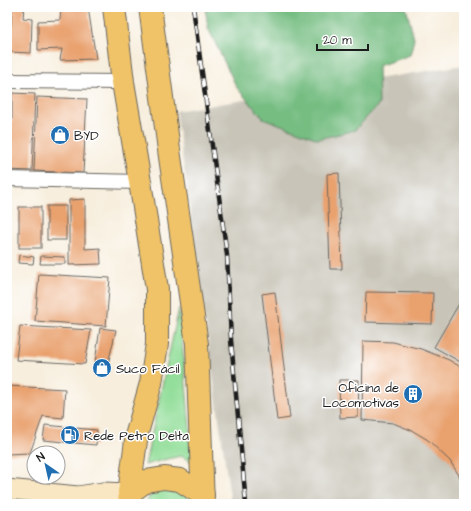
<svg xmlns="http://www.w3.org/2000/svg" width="471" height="511" viewBox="0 0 471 511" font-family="'Architects Daughter',sans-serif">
<rect width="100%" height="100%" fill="#fff"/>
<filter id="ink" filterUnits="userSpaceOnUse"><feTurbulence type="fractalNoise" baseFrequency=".025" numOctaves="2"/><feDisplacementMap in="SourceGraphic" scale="8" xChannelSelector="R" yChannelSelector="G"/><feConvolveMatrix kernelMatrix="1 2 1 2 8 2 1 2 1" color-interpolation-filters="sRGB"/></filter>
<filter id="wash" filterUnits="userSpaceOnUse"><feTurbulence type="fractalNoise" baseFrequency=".012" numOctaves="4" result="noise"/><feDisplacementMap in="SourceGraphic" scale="16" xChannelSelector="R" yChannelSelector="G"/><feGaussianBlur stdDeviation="0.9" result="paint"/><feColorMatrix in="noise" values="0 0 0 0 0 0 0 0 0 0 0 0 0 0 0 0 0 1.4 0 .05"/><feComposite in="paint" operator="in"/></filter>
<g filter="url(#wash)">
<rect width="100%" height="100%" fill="#f7eedd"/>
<!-- industrial -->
<polygon fill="#c8c4b8" points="464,65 464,504 231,504 176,111"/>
<!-- green -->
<g fill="#93de9a" stroke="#587d5b">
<polygon points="179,308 193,462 181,456 167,459 145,465"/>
<path d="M 160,487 L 178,487 L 195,504 L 146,504 C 149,496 153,492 160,487 Z"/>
</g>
<!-- forest -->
<polygon fill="#76bd82" stroke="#496c4f" points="205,7 406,7 414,39 410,55 378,66 379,104 355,130 318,139 263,118 237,88 208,28"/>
<g id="blocks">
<!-- building -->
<g fill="#e9a16e">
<polygon points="12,7 24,7 23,18 32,19 31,53 7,52 7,25 11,26"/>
<polygon points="61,7 88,7 96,59 60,60 62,49 38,50 38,21 60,20"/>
<polygon points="12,93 35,94 32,171 7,170 8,121 12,121"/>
<polygon points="37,97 87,99 83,173 34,171"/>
<polygon points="339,173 342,269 330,269 327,174"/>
<polygon points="85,199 85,249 100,248 101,264 69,265 69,200"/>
<rect x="47" y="206" width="19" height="34"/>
<rect x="19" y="207" width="22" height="41"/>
<polygon points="19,255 34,257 33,264 18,263"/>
<polygon points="41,256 65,257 65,264 40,264"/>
<polygon points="39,274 110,278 106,326 35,321"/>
<polygon points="275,292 290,418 277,420 262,294"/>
<polygon points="366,292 433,293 432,324 365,322"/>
<polygon points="460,302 464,304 464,364 434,347"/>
<polygon points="7,321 10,321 9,343 7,342"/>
<polygon points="20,326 91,330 85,364 16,360"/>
<polygon points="100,328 116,330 108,364 95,362"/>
<polygon points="363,341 393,342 421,349 449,360 464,369 464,486 460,477 450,461 428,440 413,431 393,423 362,420"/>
<polygon points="339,380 359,380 358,417 340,418"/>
<polygon points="7,386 65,389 63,418 43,416 30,453 7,454"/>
<polygon points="45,425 97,430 96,445 43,440"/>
</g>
</g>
</g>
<g filter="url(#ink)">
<use href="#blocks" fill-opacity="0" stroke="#696660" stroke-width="1"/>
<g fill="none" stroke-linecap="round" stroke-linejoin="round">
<!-- street casing -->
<g stroke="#696660" stroke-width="16">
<g id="street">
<polyline points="7,81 123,82"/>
<polyline points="7,179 140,182"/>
</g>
</g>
<!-- secondary casing -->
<g stroke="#696660" stroke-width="21">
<polyline id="secondary" points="7,489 78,496 103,492 129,493"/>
</g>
<!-- primary casing -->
<g stroke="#696660" stroke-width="24">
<g id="primary">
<polyline points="114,7 123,82 140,182 157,289 157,344 151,383 137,433 129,493 130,504"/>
<polyline points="150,7 169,150 197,344 203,504"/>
<polyline points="129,493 146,481 164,478 180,480 203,495"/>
</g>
</g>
<!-- street -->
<use href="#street" stroke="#fff" stroke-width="14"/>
<!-- secondary -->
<use href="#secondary" stroke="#f9e7c3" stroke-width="19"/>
<!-- primary -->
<use href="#primary" stroke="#f0c369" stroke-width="22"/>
<!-- rail casing -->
<g stroke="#1c1c1c" stroke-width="4.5">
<polyline id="rail" points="193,7 227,255 231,340 246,504"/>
</g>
<!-- rail -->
<use href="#rail" stroke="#fff" stroke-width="3" stroke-dasharray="9" stroke-linecap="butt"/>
</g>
</g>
<!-- icons -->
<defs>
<g id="shop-disc" transform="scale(1)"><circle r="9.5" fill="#1f6fb2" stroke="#fff"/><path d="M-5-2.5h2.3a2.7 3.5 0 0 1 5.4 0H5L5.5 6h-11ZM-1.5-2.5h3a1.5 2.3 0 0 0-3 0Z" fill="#fff"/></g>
<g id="building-disc" transform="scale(1)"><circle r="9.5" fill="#1f6fb2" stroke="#fff"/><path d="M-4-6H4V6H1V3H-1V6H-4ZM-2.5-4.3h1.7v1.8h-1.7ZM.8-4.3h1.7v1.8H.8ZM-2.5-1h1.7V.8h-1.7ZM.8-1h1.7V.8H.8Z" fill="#fff"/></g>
<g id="fuel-disc" transform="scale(1)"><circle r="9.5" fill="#1f6fb2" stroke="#fff"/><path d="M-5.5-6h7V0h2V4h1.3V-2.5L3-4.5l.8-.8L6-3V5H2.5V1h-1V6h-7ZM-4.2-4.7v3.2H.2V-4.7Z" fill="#fff"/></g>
</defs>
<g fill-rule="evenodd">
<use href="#shop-disc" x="60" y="135"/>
<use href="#shop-disc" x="102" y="368"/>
<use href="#building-disc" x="413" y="394"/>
<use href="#fuel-disc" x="70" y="435"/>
</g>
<g text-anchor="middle" stroke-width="3" stroke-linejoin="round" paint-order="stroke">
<!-- poi labels -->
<g font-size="13" fill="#1c1c1c" stroke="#fff" text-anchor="start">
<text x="74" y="140">BYD</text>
<text x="116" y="373">Suco Fácil</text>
<text x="399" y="392" text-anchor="end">Oficina de<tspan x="399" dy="15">Locomotivas</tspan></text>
<text x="84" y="440">Rede Petro Delta</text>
</g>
</g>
<!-- margin -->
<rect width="471" height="511" fill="none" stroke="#fff" stroke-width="24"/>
<!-- north arrow -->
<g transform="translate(46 465) rotate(326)"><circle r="19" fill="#ffffff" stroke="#a4a4a4"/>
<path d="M0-3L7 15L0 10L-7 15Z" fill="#1f6fb2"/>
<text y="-6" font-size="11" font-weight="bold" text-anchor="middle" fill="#1c1c1c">N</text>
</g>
<!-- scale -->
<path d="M317 44v6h51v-6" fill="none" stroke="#1c1c1c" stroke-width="2"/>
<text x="323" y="44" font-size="12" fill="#1c1c1c" stroke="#ffffff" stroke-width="3" paint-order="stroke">20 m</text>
</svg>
